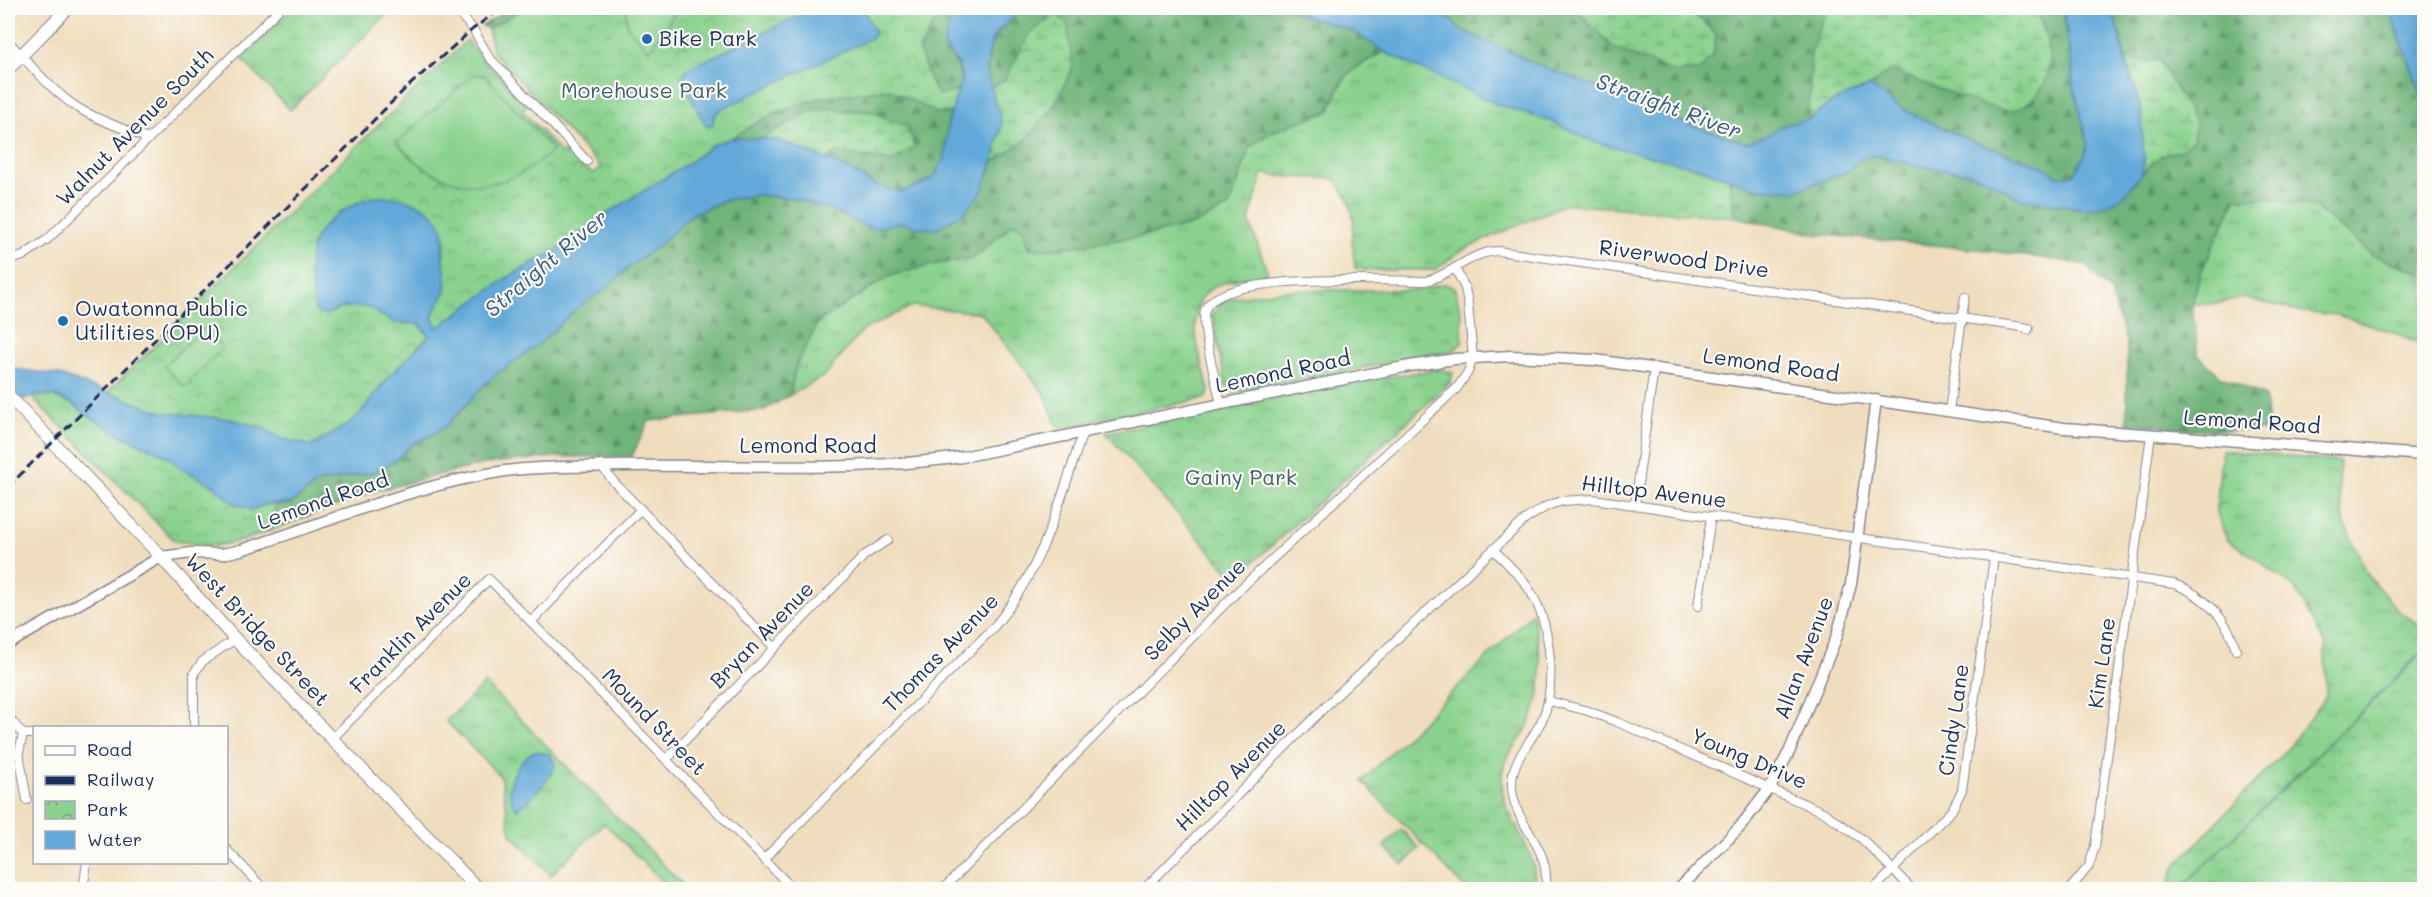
<svg xmlns="http://www.w3.org/2000/svg" width="2432" height="897" viewBox="0 0 2432 897" font-family="Mali,sans-serif">
<defs>
<pattern id="grass-tufts" width="24" height="20" patternUnits="userSpaceOnUse" patternTransform="scale(1.5)"><rect width="24" height="20" fill="#8ad28e"/><path d="M3 7l-1-3M5 7V3M7 7l1-3M15 17l-1-3M17 17v-4M19 17l1-3" fill="none" stroke="#70ab77"/></pattern>
<pattern id="forest-firs" width="22" height="20" patternUnits="userSpaceOnUse" patternTransform="scale(1.5)"><rect width="22" height="20" fill="#6fb479"/><path d="M5 1l3.5 6h-7zM16 11l3.5 6h-7z" fill="#5a9366"/></pattern>
<pattern id="wetland-marsh" width="20" height="14" patternUnits="userSpaceOnUse" patternTransform="scale(1.5)"><rect width="20" height="14" fill="#8ad28e"/><path d="M1 5h8M5 5V1M11 12h8M15 12V8" fill="none" stroke="#70ab77"/></pattern>
<pattern id="park-crowns" width="20" height="18" patternUnits="userSpaceOnUse" patternTransform="scale(1.5)"><rect width="20" height="18" fill="#8ad28e"/><path d="M2 6a3 3 0 1 1 6 0M12 15a3 3 0 1 1 6 0" fill="none" stroke="#70ab77"/></pattern>
</defs>
<rect width="100%" height="100%" fill="#fdfcf7"/>
<filter id="ink" filterUnits="userSpaceOnUse"><feTurbulence type="fractalNoise" baseFrequency=".0167" numOctaves="2"/><feDisplacementMap in="SourceGraphic" scale="12" xChannelSelector="R" yChannelSelector="G"/><feConvolveMatrix kernelMatrix="1 2 1 2 8 2 1 2 1" color-interpolation-filters="sRGB"/></filter>
<filter id="wash" filterUnits="userSpaceOnUse"><feTurbulence type="fractalNoise" baseFrequency=".008" numOctaves="4" result="noise"/><feDisplacementMap in="SourceGraphic" scale="24" xChannelSelector="R" yChannelSelector="G"/><feGaussianBlur stdDeviation="1.35" result="paint"/><feColorMatrix in="noise" values="0 0 0 0 0 0 0 0 0 0 0 0 0 0 0 0 0 1.4 0 .05"/><feComposite in="paint" operator="in"/></filter>
<g filter="url(#wash)">
<rect width="100%" height="100%" fill="#f0ddbd"/>
<!-- grass -->
<g fill="url(#grass-tufts)" stroke="#528076" stroke-width="1.5">
<polygon points="293,8 393,8 290,110 242,59"/>
<path d="M 1384,52 L 1499,105 L 1729,178 L 1735,217 L 1566,204 L 1462,250 L 1435,270 L 1366,270 L 1355,268 L 1352,239 L 1354,220 L 1348,198 L 1335,179 C 1309,176 1288,180 1263,173 L 1249,220 L 1268,274 C 1254,277 1240,278 1226,282 C 1175,296 1201,354 1209,391 L 1206,398 L 1061,428 L 1057,426 L 1044,393 L 981,313 L 912,306 L 863,330 L 824,376 L 790,395 L 795,368 L 819,321 L 889,276 L 936,264 L 974,258 L 1013,223 L 1025,230 L 1042,250 L 1139,237 L 1195,224 L 1229,207 L 1250,147 L 1271,132 L 1329,111 C 1344,72 1348,71 1384,52 Z"/>
<polygon points="2236,198 2270,198 2315,207 2373,255 2424,274 2424,347 2396,333 2338,315 2304,312 2243,298 2209,304 2192,304 2200,274"/>
<polygon points="1444,284 1454,287 1462,316 1462,343 1453,351 1234,392 1226,386 1212,316 1219,305 1230,298 1286,290 1416,290"/>
<polygon points="2222,450 2340,462 2339,493 2345,525 2369,577 2400,613 2424,627 2424,650 2180,889 2166,890 2175,866 2290,746 2326,696 2325,644 2295,588 2250,554 2227,540 2216,510"/>
<path d="M 1532,613 C 1542,658 1548,692 1524,733 C 1515,747 1502,760 1502,777 C 1499,821 1540,843 1534,889 L 1466,889 L 1362,781 Z"/>
<polygon points="485,683 687,889 670,889 604,823 551,875 511,834 501,777 446,721"/>
</g>
<!-- forest -->
<g fill="url(#forest-firs)" stroke="#45726c" stroke-width="1.5">
<polygon points="511,8 524,8 488,29 482,26"/>
<path d="M 941,8 L 959,8 L 948,28 L 944,46 C 956,63 964,70 959,91 L 938,95 C 929,83 926,67 919,52 Z"/>
<path d="M 1023,8 L 1288,8 L 1305,16 L 1353,31 L 1384,52 C 1348,71 1344,72 1329,111 L 1271,132 L 1250,147 L 1229,207 L 1195,224 L 1139,237 L 1042,250 L 1030,248 L 1025,237 L 1025,230 L 1013,223 L 974,258 L 936,264 L 889,276 L 819,321 L 795,368 L 790,395 L 764,410 L 649,421 L 632,456 L 553,457 L 483,464 L 376,491 L 266,532 L 276,505 L 292,503 L 317,483 L 374,472 L 396,460 L 415,442 L 432,435 L 458,414 L 481,388 L 498,373 L 538,345 L 575,309 L 606,288 L 631,265 L 657,247 L 689,216 L 704,209 L 725,200 L 758,195 L 793,198 L 837,212 L 871,229 L 901,221 L 915,227 L 981,193 L 993,162 L 1026,140 L 1055,104 L 1073,66 L 1005,80 L 990,88 C 981,49 994,33 1023,8 Z"/>
<polygon points="1428,8 1574,8 1614,48 1700,70 1713,55 1716,35 1689,8 1826,8 1811,54 1809,119 1781,126 1770,134 1747,143 1681,122 1642,103 1555,72 1458,29 1453,22"/>
<polygon points="2035,8 2063,8 2072,66 2073,84 2088,143 2084,157 2073,175 2057,176 2043,166 1973,142 1904,110 1870,86 1890,70 1984,105 2013,110 2034,101 2045,30"/>
<polygon points="2112,8 2389,8 2424,101 2424,274 2373,255 2315,207 2270,198 2236,198 2200,274 2192,304 2198,355 2221,377 2265,396 2268,431 2202,430 2127,423 2127,344 2110,291 2084,264 1984,250 1815,234 1735,217 1729,178 1758,188 1795,191 1846,172 1865,156 1881,156 1915,166 1969,173 1988,180 2019,198 2086,209 2108,205 2133,186 2142,173 2162,155 2180,151 2173,85 2159,60 2142,61 2125,57"/>
<polygon points="890,89 937,113 952,112 948,123 945,158 933,178 903,192 876,186 850,170 826,159 838,152 893,161 816,108 761,139 732,138 772,114 822,97"/>
</g>
<!-- wetland -->
<g fill="url(#wetland-marsh)" stroke="#528076" stroke-width="1.5">
<polygon points="1574,8 1689,8 1716,35 1713,56 1700,70 1676,73 1614,48"/>
<path d="M 1826,8 L 2035,8 C 2045,31 2058,64 2042,88 C 2035,98 2027,107 2014,110 C 1994,113 1913,78 1890,70 L 1870,86 L 1832,102 L 1809,119 L 1811,54 Z"/>
<polygon points="1056,13 1067,24 1073,66 1055,104 1026,140 993,162 1002,123 990,88 1005,80 1029,34"/>
<polygon points="2125,57 2142,61 2159,60 2196,123 2193,140 2180,151 2162,155 2142,173 2144,161 2136,92"/>
<polygon points="816,108 873,112 909,128 914,147 893,161 838,152 826,159 778,140 761,139"/>
</g>
<!-- park -->
<g fill="url(#park-crowns)" stroke="#528076" stroke-width="1.5">
<path d="M 524,8 L 941,8 L 919,52 C 926,67 929,83 938,95 L 959,91 L 952,112 L 937,113 L 890,89 L 822,97 L 772,114 L 732,138 L 714,144 L 684,166 L 605,215 L 560,248 L 507,278 L 437,328 L 432,317 L 446,286 L 443,259 L 445,242 L 441,224 L 312,244 L 310,275 L 316,311 L 327,314 C 342,307 361,302 377,311 C 383,314 387,319 393,321 C 414,327 414,314 429,336 L 385,381 L 361,413 L 347,425 L 312,446 L 282,439 L 260,427 L 160,412 L 108,392 L 365,138 L 467,40 L 480,56 L 527,105 L 522,110 L 562,154 L 568,149 L 592,174 L 601,167 L 493,52 L 488,29 Z"/>
<polygon points="1439,369 1453,373 1450,383 1235,579 1106,433 1366,380"/>
<polygon points="48,395 73,404 88,416 123,436 167,456 181,468 213,485 233,502 252,510 266,504 276,505 266,532 245,540 213,546 175,541 32,397"/>
<polygon points="2424,650 2424,889 2180,889 2409,666"/>
<polygon points="1401,829 1419,848 1403,865 1384,846"/>
</g>
<!-- pitch -->
<g fill="#8ad28e" stroke="#528076" stroke-width="1.5">
<polygon points="628,8 679,8 649,50 627,27 626,10"/>
<path d="M 473,75 L 484,75 L 553,150 C 502,198 444,196 397,143 Z"/>
<polygon points="203,328 223,348 184,387 164,366"/>
</g>
<!-- water -->
<g fill="#62a9d9" stroke="#3e6c9c" stroke-width="1.5">
<polygon points="815,8 863,8 875,33 872,38 721,109 714,116 713,124 706,126 681,79 687,69"/>
<path d="M 959,8 L 1023,8 L 997,32 L 991,42 L 986,71 L 1002,123 L 993,162 L 981,193 L 963,213 L 936,229 L 915,227 L 901,222 L 871,229 L 837,212 L 793,198 L 758,195 L 725,200 L 689,216 L 657,247 L 631,265 L 606,288 L 575,310 L 538,345 L 498,373 L 481,388 L 447,425 L 432,435 L 415,442 L 396,460 L 374,472 L 317,483 L 292,503 L 266,504 L 252,510 L 233,502 L 213,485 L 181,468 L 167,456 L 123,436 L 88,416 L 73,404 L 57,397 L 48,395 L 32,397 L 15,401 L 8,406 L 8,368 L 60,375 L 160,412 L 231,419 L 260,427 L 282,439 L 312,446 L 347,425 L 361,413 L 385,381 L 429,336 L 421,324 L 395,323 L 368,307 L 344,307 L 327,314 L 320,314 L 316,311 C 313,302 312,293 311,284 C 306,246 315,227 348,208 C 369,195 385,194 409,201 C 422,205 435,212 441,225 C 446,237 442,248 443,261 C 444,270 448,279 446,288 C 443,299 436,307 432,317 L 437,328 L 507,278 L 560,248 L 605,215 L 684,166 L 714,144 L 732,138 L 778,140 L 850,170 L 876,186 L 903,192 L 923,184 L 933,178 L 945,158 L 948,123 L 962,78 L 958,65 L 944,46 L 948,28 Z"/>
<polygon points="1288,8 1428,8 1454,22 1458,29 1555,72 1642,103 1681,122 1747,143 1770,134 1781,126 1809,119 1832,102 1870,86 1904,110 1973,142 2043,166 2057,176 2073,175 2084,157 2088,143 2073,84 2072,66 2063,8 2112,8 2129,74 2141,107 2144,161 2142,173 2125,195 2108,205 2086,209 2019,198 1988,180 1969,173 1915,166 1881,156 1865,156 1846,172 1795,191 1758,188 1702,169 1594,142 1548,120 1499,105 1384,52 1353,31 1305,16"/>
<polygon points="2389,8 2424,8 2424,101"/>
<path d="M 534,751 L 549,754 L 555,764 C 553,777 528,803 517,809 C 501,790 516,762 534,751 Z"/>
</g>
</g>
<g filter="url(#ink)">
<g fill="none" stroke-linecap="round" stroke-linejoin="round">
<!-- minor casing -->
<g stroke="#86868e" stroke-width="10">
<g id="minor">
<polyline points="454,8 473,29 489,57 587,161"/>
<path d="M 8,41 C 29,63 50,89 75,106 C 98,121 124,128 148,139"/>
<polyline points="8,261 23,256 48,239 280,8"/>
<path d="M 1221,404 C 1217,385 1200,325 1205,310 C 1219,271 1388,281 1426,281 C 1452,275 1470,252 1498,251 L 2029,328 L 2028,330"/>
<polyline points="1949,411 1965,297"/>
<polyline points="602,467 614,482 775,648"/>
<polyline points="1635,505 1654,368"/>
<path d="M 1493,549 C 1507,564 1525,579 1534,598 C 1551,629 1557,690 1541,722 C 1530,744 1510,761 1512,788 C 1515,828 1553,847 1545,890"/>
<polyline points="1698,606 1711,516"/>
<polyline points="531,622 641,509"/>
<polyline points="1549,701 1588,711 1617,722 1823,812 1862,839 1913,890"/>
<polyline points="8,717 23,734 34,734"/>
<polyline points="194,728 194,673 203,661 235,639"/>
<polyline points="23,734 19,753 27,800"/>
<polyline points="333,738 489,579 794,890"/>
<polyline points="666,760 865,555 888,540"/>
<polyline points="226,849 265,890"/>
<path d="M 764,859 L 993,628 C 1043,569 1059,504 1083,432"/>
<polyline points="83,890 87,862"/>
<polyline points="942,890 1238,591 1457,388 1468,372 1473,358 1468,304 1465,288 1455,268"/>
<path d="M 1143,890 L 1338,694 L 1526,519 L 1547,506 L 1562,501 L 1593,499 L 2174,584 C 2203,594 2229,620 2236,650"/>
<polyline points="1873,890 1952,810 1962,790 1994,557"/>
<polyline points="2069,890 2089,866 2095,846 2151,434"/>
</g>
</g>
<!-- tertiary casing -->
<g stroke="#86868e" stroke-width="13">
<g id="tertiary">
<path d="M 8,644 L 161,557 L 192,553 L 223,554 L 241,550 C 328,522 413,485 505,471 C 542,466 580,467 618,466 C 733,464 847,473 962,457 L 1404,367 L 1455,359 L 1511,356 L 1595,360 L 2064,428 L 2424,455"/>
<polyline points="1678,890 1740,827 1770,788 1790,750 1837,636 1851,584 1876,400"/>
</g>
</g>
<!-- secondary casing -->
<g stroke="#86868e" stroke-width="14">
<g id="secondary">
<polyline points="8,69 68,8"/>
<polyline points="8,395 152,547 235,639 479,890"/>
</g>
</g>
<!-- minor -->
<use href="#minor" stroke="#fff" stroke-width="8"/>
<!-- tertiary -->
<use href="#tertiary" stroke="#fff" stroke-width="10"/>
<!-- secondary -->
<use href="#secondary" stroke="#fff" stroke-width="12"/>
<!-- rail -->
<polyline stroke="#1b2f5e" stroke-width="3" stroke-dasharray="9 4.5" stroke-linecap="butt" points="8,487 404,90 473,29 501,8"/>
</g>
</g>
<!-- markers -->
<g fill="#1f6fb2" stroke="#fdfcf7" stroke-width="2">
<circle cx="647" cy="39" r="6"/>
<circle cx="63" cy="321" r="6"/>
</g>
<g text-anchor="middle" stroke-width="4.5" stroke-linejoin="round" paint-order="stroke">
<!-- poi labels -->
<g font-size="21" fill="#1b2f5e" stroke="#fdfcf7" text-anchor="start">
<text x="659" y="46">Bike Park</text>
<text x="75" y="316">Owatonna Public<tspan x="75" dy="24">Utilities (OPU)</tspan></text>
</g>
<!-- park labels -->
<g font-size="21" fill="#3c606c" stroke="#fdfcf7">
<text x="644" y="98">Morehouse Park</text>
<text x="1241" y="485">Gainy Park</text>
</g>
<!-- street labels -->
<g font-size="21" fill="#1b2f5e" stroke="#fdfcf7">
<text transform="translate(135 127) rotate(-45)" y="7">Walnut Avenue South</text>
<text transform="translate(1684 259) rotate(8)" y="7">Riverwood Drive</text>
<text transform="translate(1771 365) rotate(8)" y="7">Lemond Road</text>
<text transform="translate(1283 372) rotate(-12)" y="7">Lemond Road</text>
<text transform="translate(2252 422) rotate(4)" y="7">Lemond Road</text>
<text x="808" y="453">Lemond Road</text>
<text transform="translate(1654 492) rotate(7)" y="7">Hilltop Avenue</text>
<text transform="translate(323 501) rotate(-19)" y="7">Lemond Road</text>
<text transform="translate(1195 610) rotate(-45)" y="7">Selby Avenue</text>
<text transform="translate(257 630) rotate(47)" y="7">West Bridge Street</text>
<text transform="translate(411 633) rotate(-45)" y="7">Franklin Avenue</text>
<text transform="translate(762 635) rotate(-46)" y="7">Bryan Avenue</text>
<text transform="translate(941 653) rotate(-46)" y="7">Thomas Avenue</text>
<text transform="translate(1804 658) rotate(-69)" y="7">Allan Avenue</text>
<text transform="translate(2102 663) rotate(-82)" y="7">Kim Lane</text>
<text transform="translate(1954 720) rotate(-82)" y="7">Cindy Lane</text>
<text transform="translate(654 722) rotate(46)" y="7">Mound Street</text>
<text transform="translate(1749 759) rotate(23)" y="7">Young Drive</text>
<text transform="translate(1231 776) rotate(-45)" y="7">Hilltop Avenue</text>
</g>
<!-- water labels -->
<g font-size="22" font-style="italic" fill="#345a89" stroke="#fdfcf7">
<text transform="translate(1669 106) rotate(20)" y="8">Straight River</text>
<text transform="translate(546 263) rotate(-40)" y="8">Straight River</text>
</g>
</g>
<!-- margin -->
<rect width="2432" height="897" fill="none" stroke="#fdfcf7" stroke-width="30"/>
<!-- legend -->
<rect x="33" y="726" width="195" height="138" fill="#fdfcf7" stroke="#a3aaba" stroke-width="1.5"/>
<rect x="45" y="746" width="30" height="9" fill="#ffffff" stroke="#a3aaba" stroke-width="1.5"/>
<text x="87" y="756" font-size="18" fill="#1b2f5e">Road</text>
<rect x="45" y="776" width="30" height="9" fill="#1b2f5e" stroke="#a3aaba" stroke-width="1.5"/>
<text x="87" y="786" font-size="18" fill="#1b2f5e">Railway</text>
<rect x="45" y="801" width="30" height="18" fill="url(#park-crowns)" stroke="#a3aaba" stroke-width="1.5"/>
<text x="87" y="816" font-size="18" fill="#1b2f5e">Park</text>
<rect x="45" y="831" width="30" height="18" fill="#62a9d9" stroke="#a3aaba" stroke-width="1.5"/>
<text x="87" y="846" font-size="18" fill="#1b2f5e">Water</text>
</svg>
